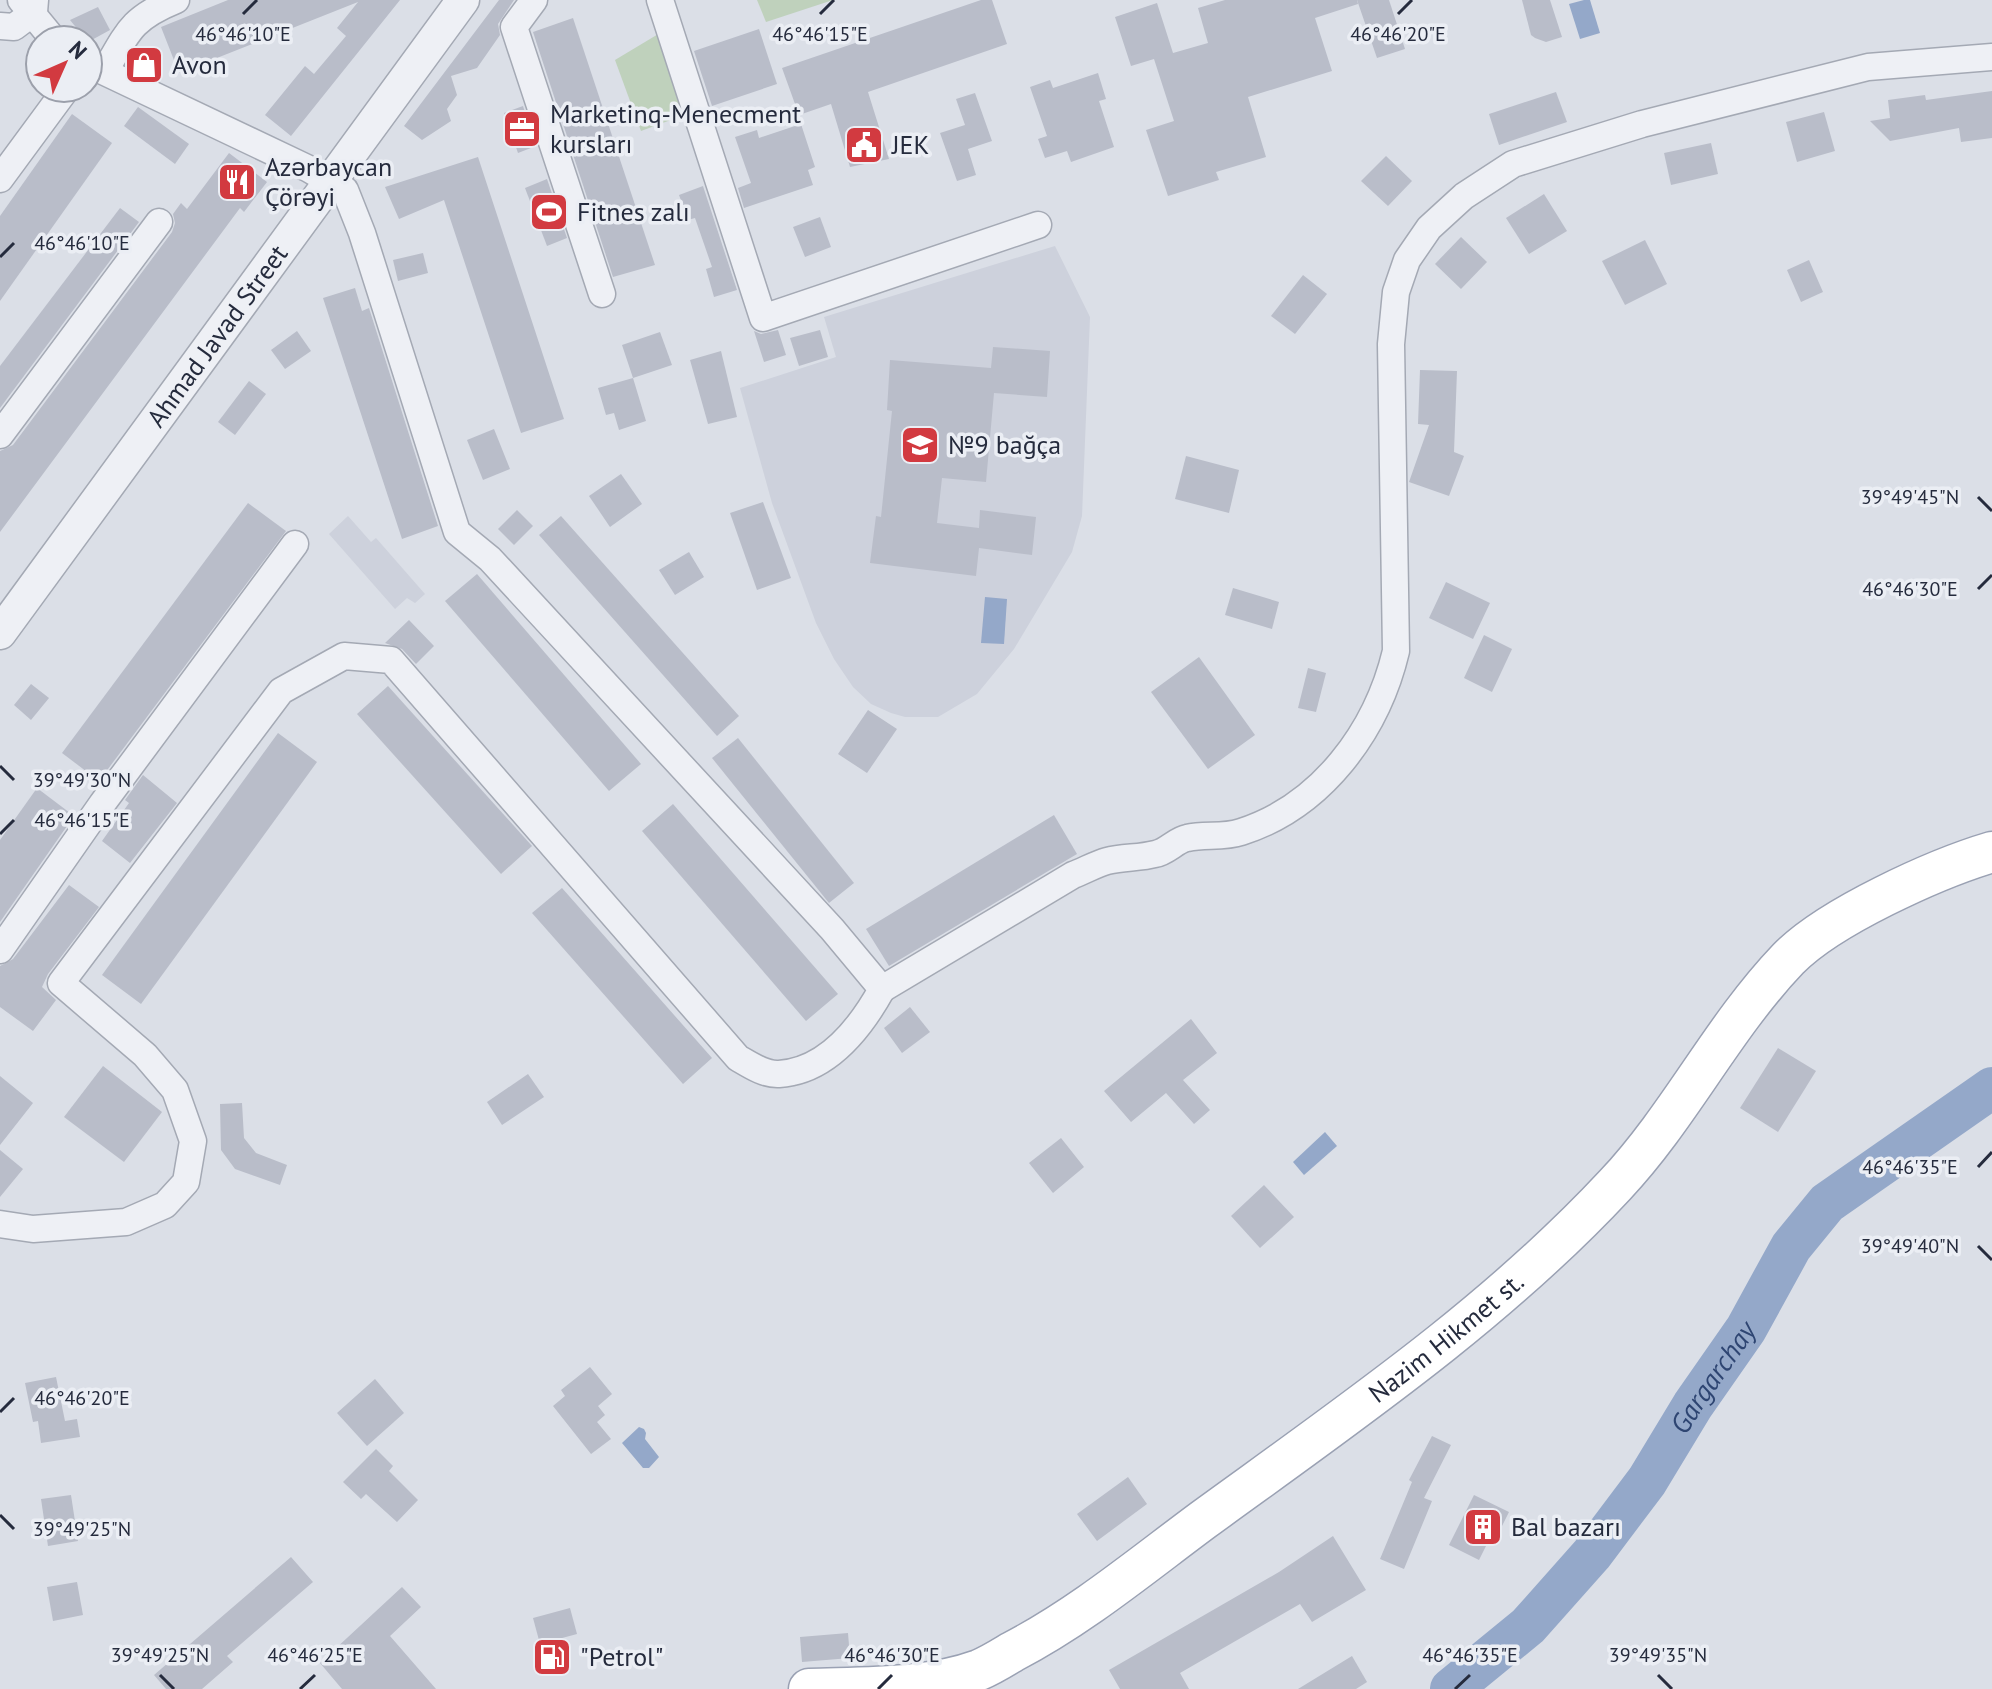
<svg xmlns="http://www.w3.org/2000/svg" width="1992" height="1689" viewBox="0 0 1992 1689" font-family="'PT Sans',sans-serif">
<rect width="100%" height="100%" fill="#dbdfe7"/>
<!-- built -->
<g fill="#cdd1dc">
<polygon points="1055,246 1090,317 1082,516 1072,552 1014,649 977,694 938,717 905,717 891,713 871,704 853,687 834,659 816,623 772,503 740,388 836,357 824,317"/>
<polygon points="348,516 371,542 376,538 425,594 415,603 407,598 395,609 329,534"/>
</g>
<!-- green -->
<g fill="#bfd1bc">
<polygon points="757,0 833,0 766,22"/>
<polygon points="660,33 687,114 641,131 615,60"/>
</g>
<!-- water -->
<g fill="#94a8c9">
<polygon points="1584,0 1590,0 1600,33 1580,39 1569,4"/>
<polygon points="985,597 1007,599 1004,644 981,643"/>
<polygon points="1325,1132 1337,1146 1304,1175 1293,1162"/>
<polygon points="639,1427 644,1429 646,1433 645,1439 659,1457 649,1468 643,1468 622,1443"/>
</g>
<g fill="none" stroke-linecap="round" stroke-linejoin="round">
<!-- river -->
<path stroke="#94a8c9" stroke-width="42" id="s1" d="M 1451,1689 L 1528,1626 L 1592,1554 L 1647,1481 L 1693,1405 L 1746,1329 L 1791,1247 L 1827,1203 L 1992,1088"/>
</g>
<!-- building -->
<g fill="#b9bdc9">
<polygon points="228,0 400,0 291,136 265,115 305,66 314,74 346,36 337,28 358,2 179,73 161,27"/>
<polygon points="499,0 514,0 498,24 500,35 477,68 451,76 457,95 447,109 451,121 422,140 404,126"/>
<polygon points="981,0 992,0 1007,44 868,92 889,159 850,167 831,104 799,115 782,68"/>
<polygon points="1225,0 1357,0 1358,4 1315,18 1332,71 1248,97 1266,157 1216,172 1219,180 1168,196 1146,130 1174,121 1154,59 1131,66 1115,17 1157,3 1173,53 1208,43 1198,8"/>
<polygon points="1357,0 1389,0 1405,49 1377,58"/>
<polygon points="1522,0 1550,0 1562,37 1546,42 1535,38 1531,35"/>
<polygon points="98,7 110,30 88,42 70,20"/>
<polygon points="573,18 655,265 613,277 533,32"/>
<polygon points="759,29 777,84 712,106 694,51"/>
<polygon points="1098,73 1106,99 1099,101 1114,147 1071,162 1067,151 1045,158 1038,139 1047,136 1030,87 1050,80 1053,88"/>
<polygon points="1992,91 1992,138 1961,142 1959,128 1890,141 1870,121 1890,118 1888,100 1925,95 1926,100"/>
<polygon points="1556,92 1567,122 1499,145 1489,114"/>
<polygon points="975,93 992,141 968,149 976,175 957,181 940,133 965,125 956,99"/>
<polygon points="523,106 536,146 518,153 504,113"/>
<polygon points="138,107 189,144 175,164 124,126"/>
<polygon points="1824,112 1835,151 1797,162 1786,122"/>
<polygon points="72,114 112,143 0,301 0,216"/>
<polygon points="801,124 815,167 808,170 813,185 744,208 738,188 751,183 735,137 757,130 759,138"/>
<polygon points="1711,143 1718,174 1671,185 1664,153"/>
<polygon points="229,153 267,182 244,212 240,208 0,532 0,451 13,445 172,232 175,223 173,214 181,203 187,209"/>
<polygon points="1386,156 1412,181 1388,206 1361,181"/>
<polygon points="478,157 564,419 521,433 444,200 399,219 385,187"/>
<polygon points="547,179 567,238 547,246 525,188"/>
<polygon points="703,186 737,290 714,297 706,269 712,267 695,218 688,220 679,195"/>
<polygon points="1544,194 1567,231 1529,254 1506,218"/>
<polygon points="120,208 139,222 0,408 0,366"/>
<polygon points="820,217 831,247 805,257 793,227"/>
<polygon points="1461,237 1487,262 1461,289 1435,264"/>
<polygon points="1645,240 1667,284 1625,305 1602,261"/>
<polygon points="423,253 428,273 398,281 393,260"/>
<polygon points="1809,260 1823,292 1801,302 1787,270"/>
<polygon points="1303,275 1327,294 1295,334 1271,316"/>
<polygon points="355,288 362,311 369,308 438,526 402,539 323,298"/>
<polygon points="778,330 786,355 764,362 754,331 761,334"/>
<polygon points="820,330 828,357 799,366 790,338"/>
<polygon points="297,331 311,351 285,369 271,350"/>
<polygon points="660,332 672,365 633,378 622,345"/>
<polygon points="993,347 1050,351 1047,397 994,393 986,482 942,478 937,523 979,528 980,510 1036,517 1032,555 979,548 976,576 870,563 876,516 881,517 892,411 887,410 890,360 991,368"/>
<polygon points="721,351 737,417 708,424 690,360"/>
<polygon points="1420,370 1457,371 1454,452 1464,456 1449,496 1409,482 1429,425 1418,424"/>
<polygon points="633,378 646,421 619,430 614,413 606,415 598,388"/>
<polygon points="249,381 266,394 235,435 218,422"/>
<polygon points="494,429 510,469 483,480 467,440"/>
<polygon points="1186,456 1239,470 1229,513 1175,499"/>
<polygon points="621,474 642,504 610,527 589,496"/>
<polygon points="763,502 791,578 757,590 730,513"/>
<polygon points="248,503 286,531 99,781 62,753"/>
<polygon points="517,510 533,526 514,545 498,529"/>
<polygon points="561,516 739,716 717,736 539,535"/>
<polygon points="689,552 704,577 675,595 659,570"/>
<polygon points="477,574 641,764 609,791 445,601"/>
<polygon points="1446,582 1490,603 1473,639 1429,618"/>
<polygon points="1233,588 1279,602 1272,629 1225,615"/>
<polygon points="409,620 434,646 416,664 402,649 385,643"/>
<polygon points="1484,635 1512,649 1492,692 1464,678"/>
<polygon points="1199,657 1255,735 1208,769 1151,692"/>
<polygon points="1308,668 1326,673 1316,712 1298,708"/>
<polygon points="31,684 49,698 31,720 14,705"/>
<polygon points="388,686 532,846 501,874 357,714"/>
<polygon points="868,710 897,729 867,773 838,754"/>
<polygon points="278,733 317,762 141,1004 102,975"/>
<polygon points="738,738 854,883 829,903 712,758"/>
<polygon points="143,775 177,803 130,863 102,841 129,803 125,800"/>
<polygon points="37,788 74,816 0,922 0,840"/>
<polygon points="673,804 838,994 806,1021 642,831"/>
<polygon points="1054,815 1077,854 889,966 866,929"/>
<polygon points="69,885 99,907 48,974 42,987 56,1000 33,1031 0,1007 0,966 13,959"/>
<polygon points="562,888 712,1058 683,1084 532,913"/>
<polygon points="910,1007 930,1032 902,1053 884,1028"/>
<polygon points="1191,1019 1217,1053 1183,1080 1210,1110 1194,1124 1166,1093 1131,1122 1104,1091"/>
<polygon points="1778,1048 1816,1071 1778,1132 1740,1108"/>
<polygon points="103,1066 162,1112 124,1162 64,1117"/>
<polygon points="528,1074 544,1097 502,1125 487,1102"/>
<polygon points="0,1076 33,1103 0,1145"/>
<polygon points="242,1103 244,1138 256,1153 287,1165 280,1185 235,1169 221,1150 220,1104"/>
<polygon points="1061,1138 1084,1167 1053,1193 1029,1163"/>
<polygon points="0,1150 23,1169 0,1197"/>
<polygon points="1264,1185 1294,1217 1260,1248 1231,1216"/>
<polygon points="590,1367 612,1394 598,1406 605,1415 597,1422 611,1439 591,1454 553,1406 565,1396 561,1390"/>
<polygon points="56,1377 65,1421 77,1419 80,1437 41,1443 38,1421 33,1422 25,1383"/>
<polygon points="375,1379 404,1413 367,1446 337,1413"/>
<polygon points="1432,1436 1451,1445 1424,1498 1432,1501 1404,1569 1380,1559 1412,1482 1409,1480"/>
<polygon points="376,1449 393,1466 389,1471 418,1500 397,1522 366,1494 361,1499 343,1482"/>
<polygon points="1128,1477 1147,1504 1097,1541 1077,1514"/>
<polygon points="71,1495 78,1541 48,1546 41,1499"/>
<polygon points="1474,1495 1509,1512 1499,1532 1494,1530 1479,1560 1449,1545"/>
<polygon points="1333,1536 1366,1590 1312,1622 1300,1604 1180,1673 1189,1689 1120,1689 1109,1670 1279,1572"/>
<polygon points="291,1557 313,1582 227,1656 233,1662 202,1689 166,1689 154,1675"/>
<polygon points="77,1582 83,1615 53,1621 47,1587"/>
<polygon points="402,1587 421,1607 390,1636 436,1689 342,1689 320,1663"/>
<polygon points="570,1608 577,1634 540,1644 533,1618"/>
<polygon points="848,1633 850,1658 802,1662 800,1637"/>
<polygon points="1352,1656 1367,1682 1356,1689 1298,1689"/>
</g>
<g fill="none" stroke-linecap="round" stroke-linejoin="round">
<!-- minor casing -->
<g stroke="#a4a9b4" stroke-width="29">
<g id="minor">
<polyline points="21,0 54,40"/>
<polyline points="534,0 514,27 602,294"/>
<polyline points="660,0 763,318 1038,225"/>
<polyline points="0,26 14,27 34,12 35,0"/>
<path d="M 105,71 C 128,31 132,18 176,0"/>
<polyline points="0,179 67,88"/>
<polyline points="0,435 159,222"/>
<polyline points="0,950 102,804 295,544"/>
<path d="M 882,989 L 1073,875 C 1084,871 1096,864 1107,861 C 1123,857 1140,858 1155,854 C 1167,852 1176,840 1187,838 C 1205,834 1223,838 1241,832 C 1322,806 1377,731 1396,651 L 1391,344 L 1396,292 L 1407,260 L 1429,228 L 1464,196 L 1513,164 L 1642,124 L 1868,67 L 1992,57"/>
<path d="M 0,1224 L 33,1229 L 126,1222 L 165,1205 L 186,1182 L 193,1141 L 175,1090 L 145,1055 L 61,983 L 281,691 L 344,656 L 391,660 L 738,1058 C 750,1065 765,1075 779,1074 C 827,1071 861,1027 882,989 L 832,929 L 490,559 L 457,532 L 362,233 L 345,190 L 309,169 L 88,64"/>
</g>
</g>
<!-- tertiary casing -->
<g stroke="#a4a9b4" stroke-width="35">
<g id="tertiary">
<path id="s2" d="M 0,633 L 463,0"/>
</g>
</g>
<!-- primary casing -->
<g stroke="#9aa1b3" stroke-width="43">
<g id="primary">
<path id="s3" d="M 809,1689 C 864,1687 927,1689 979,1670 C 991,1665 1002,1658 1012,1652 C 1081,1616 1141,1566 1203,1520 C 1346,1416 1494,1315 1615,1185 C 1680,1116 1722,1028 1788,959 C 1829,917 1935,869 1992,852"/>
</g>
</g>
<!-- minor -->
<use href="#minor" stroke="#eef0f5" stroke-width="26"/>
<!-- tertiary -->
<use href="#tertiary" stroke="#eef0f5" stroke-width="32"/>
<!-- primary -->
<use href="#primary" stroke="#fff" stroke-width="40"/>
</g>
<!-- ticks -->
<path fill="none" stroke="#252b3d" stroke-width="3" d="M 243,14 L 257,0M 820,14 L 834,0M 1398,14 L 1412,0M 0,257 L 14,243M 1978,497 L 1992,511M 1978,589 L 1992,575M 0,766 L 14,780M 0,834 L 14,820M 1978,1167 L 1992,1152M 1978,1246 L 1992,1260M 0,1412 L 14,1398M 0,1515 L 14,1529M 160,1675 L 174,1689M 1658,1675 L 1672,1689M 300,1689 L 315,1675M 878,1689 L 892,1675M 1455,1689 L 1470,1675"/>
<!-- icons -->
<defs>
<g id="shop-square" transform="scale(2)"><rect x="-9" y="-9" width="18" height="18" rx="4" fill="#d23a40" stroke="#ebeef4"/><path d="M-5-2.5h2.3a2.7 3.5 0 0 1 5.4 0H5L5.5 6h-11ZM-1.5-2.5h3a1.5 2.3 0 0 0-3 0Z" fill="#fff"/></g>
<g id="office-square" transform="scale(2)"><rect x="-9" y="-9" width="18" height="18" rx="4" fill="#d23a40" stroke="#ebeef4"/><path d="M-6-3h4V-5.5h4V-3h4V5H-6ZM-1-4.5V-3h2v-1.5ZM-6 0V1H6V0Z" fill="#fff"/></g>
<g id="civic-square" transform="scale(2)"><rect x="-9" y="-9" width="18" height="18" rx="4" fill="#d23a40" stroke="#ebeef4"/><path d="M-.6-6.5H3V-4.5H.6V-3L4-1V1h2V6H-6V1h2V-1L-.6-3ZM-1.2 2.5V6h2.4V2.5Z" fill="#fff"/></g>
<g id="restaurant-square" transform="scale(2)"><rect x="-9" y="-9" width="18" height="18" rx="4" fill="#d23a40" stroke="#ebeef4"/><path d="M-5-6h1v4h1v-4h1v4h1v-4h1v5L-1.5 .5V6h-2V.5L-5-1ZM5-6V6H3V1.5H1.5Q1.5-4 5-6Z" fill="#fff"/></g>
<g id="stadium-square" transform="scale(2)"><rect x="-9" y="-9" width="18" height="18" rx="4" fill="#d23a40" stroke="#ebeef4"/><path d="M0-5a6.5 5 0 1 0 0 10a6.5 5 0 1 0 0-10ZM-3.5-1.8h7v3.6h-7Z" fill="#fff"/></g>
<g id="school-square" transform="scale(2)"><rect x="-9" y="-9" width="18" height="18" rx="4" fill="#d23a40" stroke="#ebeef4"/><path d="M0-5L7-2L0 1L-7-2ZM-4 1L0 2.5L4 1V4Q0 6-4 4Z" fill="#fff"/></g>
<g id="building-square" transform="scale(2)"><rect x="-9" y="-9" width="18" height="18" rx="4" fill="#d23a40" stroke="#ebeef4"/><path d="M-4-6H4V6H1V3H-1V6H-4ZM-2.5-4.3h1.7v1.8h-1.7ZM.8-4.3h1.7v1.8H.8ZM-2.5-1h1.7V.8h-1.7ZM.8-1h1.7V.8H.8Z" fill="#fff"/></g>
<g id="fuel-square" transform="scale(2)"><rect x="-9" y="-9" width="18" height="18" rx="4" fill="#d23a40" stroke="#ebeef4"/><path d="M-5.5-6h7V0h2V4h1.3V-2.5L3-4.5l.8-.8L6-3V5H2.5V1h-1V6h-7ZM-4.2-4.7v3.2H.2V-4.7Z" fill="#fff"/></g>
</defs>
<g fill-rule="evenodd">
<use href="#shop-square" x="144" y="65"/>
<use href="#office-square" x="522" y="129"/>
<use href="#civic-square" x="864" y="145"/>
<use href="#restaurant-square" x="237" y="182"/>
<use href="#stadium-square" x="549" y="212"/>
<use href="#school-square" x="920" y="445"/>
<use href="#building-square" x="1483" y="1527"/>
<use href="#fuel-square" x="552" y="1657"/>
</g>
<g text-anchor="middle" stroke-width="7" stroke-linejoin="round" paint-order="stroke">
<!-- poi labels -->
<g font-size="26" fill="#252b3d" stroke="#ebeef4" text-anchor="start">
<text x="172" y="74">Avon</text>
<text x="550" y="123">Marketinq-Menecment<tspan x="550" dy="30">kursları</tspan></text>
<text x="892" y="154">JEK</text>
<text x="265" y="176">Azərbaycan<tspan x="265" dy="30">Çörəyi</tspan></text>
<text x="577" y="221">Fitnes zalı</text>
<text x="948" y="454">№9 bağça</text>
<text x="1511" y="1536">Bal bazarı</text>
<text x="580" y="1666">"Petrol"</text>
</g>
<!-- street labels -->
<g font-size="26" fill="#252b3d" stroke="#ebeef4">
<text dy="9" stroke="none"><textPath href="#s2" startOffset="368">Ahmad Javad Street</textPath></text>
<text dy="9" stroke="none"><textPath href="#s3" startOffset="746">Nazim Hikmet st.</textPath></text>
</g>
<!-- water labels -->
<g font-size="28" font-style="italic" fill="#2e4572" stroke="#ebeef4">
<text dy="10" stroke="none"><textPath href="#s1" startOffset="410">Gargarchay</textPath></text>
</g>
</g>
<g font-size="20" text-anchor="middle" fill="#252b3d" stroke="#ebeef4" stroke-width="7" stroke-linejoin="round" paint-order="stroke">
<text x="243" y="41">46°46'10"E</text>
<text x="820" y="41">46°46'15"E</text>
<text x="1398" y="41">46°46'20"E</text>
<text x="82" y="250">46°46'10"E</text>
<text x="1910" y="504">39°49'45"N</text>
<text x="1910" y="596">46°46'30"E</text>
<text x="82" y="787">39°49'30"N</text>
<text x="82" y="827">46°46'15"E</text>
<text x="1910" y="1174">46°46'35"E</text>
<text x="1910" y="1253">39°49'40"N</text>
<text x="82" y="1405">46°46'20"E</text>
<text x="82" y="1536">39°49'25"N</text>
<text x="315" y="1662">46°46'25"E</text>
<text x="892" y="1662">46°46'30"E</text>
<text x="160" y="1662">39°49'25"N</text>
<text x="1470" y="1662">46°46'35"E</text>
<text x="1658" y="1662">39°49'35"N</text>
</g>
<!-- north arrow -->
<g transform="translate(64 64) rotate(45)"><circle r="38" fill="#ebeef4" stroke="#9ca0ab" stroke-width="2"/>
<path d="M0-6L14 30L0 20L-14 30Z" fill="#d23a40"/>
<text y="-12" font-size="22" font-weight="bold" text-anchor="middle" fill="#252b3d">N</text>
</g>
</svg>
